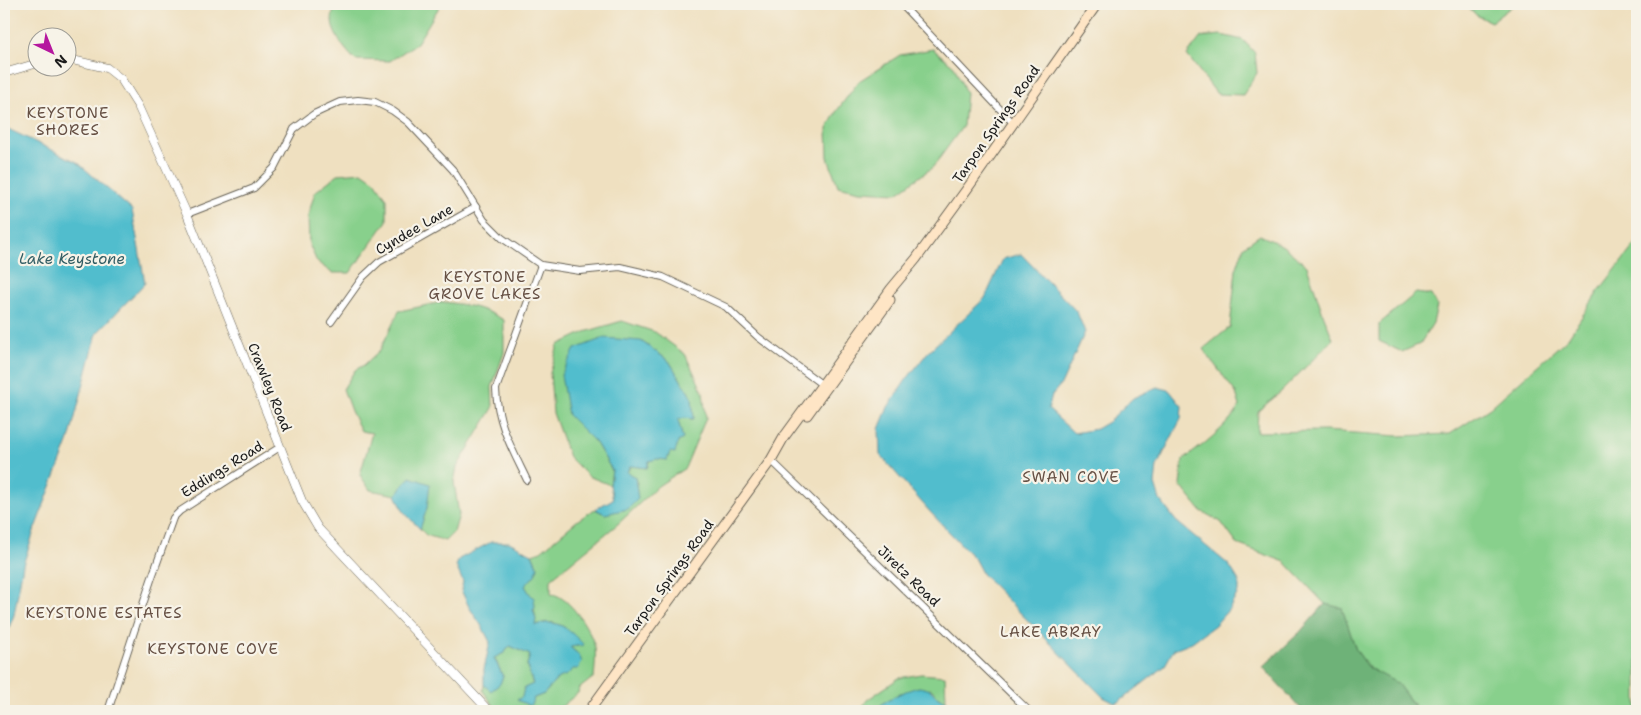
<svg xmlns="http://www.w3.org/2000/svg" width="1641" height="715" viewBox="0 0 1641 715" font-family="'Shantell Sans',sans-serif">
<rect width="100%" height="100%" fill="#f7f3e8"/>
<filter id="ink" filterUnits="userSpaceOnUse"><feTurbulence type="fractalNoise" baseFrequency=".02" numOctaves="2"/><feDisplacementMap in="SourceGraphic" scale="10" xChannelSelector="R" yChannelSelector="G"/><feConvolveMatrix kernelMatrix="1 2 1 2 8 2 1 2 1" color-interpolation-filters="sRGB"/></filter>
<filter id="wash" filterUnits="userSpaceOnUse"><feTurbulence type="fractalNoise" baseFrequency=".0096" numOctaves="4" result="noise"/><feDisplacementMap in="SourceGraphic" scale="20" xChannelSelector="R" yChannelSelector="G"/><feGaussianBlur stdDeviation="1.12" result="paint"/><feColorMatrix in="noise" values="0 0 0 0 0 0 0 0 0 0 0 0 0 0 0 0 0 1.4 0 .05"/><feComposite in="paint" operator="in"/></filter>
<g filter="url(#wash)">
<rect width="100%" height="100%" fill="#efe0c0"/>
<!-- green -->
<g fill="#88d08c" stroke="#527654">
<path d="M 338,4 L 441,4 L 417,43 L 390,61 L 355,60 C 342,46 322,23 338,4 Z"/>
<polygon points="1466,4 1515,4 1491,22 1476,15"/>
<polygon points="1221,35 1243,40 1255,53 1257,73 1243,95 1217,94 1187,55 1201,37"/>
<polygon points="933,49 954,66 966,93 963,126 933,167 897,193 860,191 838,186 828,158 827,129 836,112 859,81 900,55"/>
<polygon points="362,172 375,181 387,199 387,221 350,273 332,273 317,262 309,244 308,216 315,192 338,174"/>
<path d="M 1260,235 L 1283,246 L 1307,266 L 1323,314 L 1333,339 L 1282,391 L 1258,411 L 1257,432 L 1325,431 L 1399,436 L 1450,434 L 1490,408 L 1568,338 L 1598,292 L 1637,242 L 1637,711 L 1415,711 L 1414,705 L 1397,684 L 1369,668 L 1356,650 L 1342,609 L 1325,604 L 1285,562 L 1237,544 L 1221,522 L 1201,511 L 1180,485 L 1183,460 C 1204,444 1226,428 1240,406 L 1236,393 L 1203,349 L 1230,327 L 1236,270 L 1244,246 Z"/>
<polygon points="1416,293 1431,295 1437,306 1433,323 1420,344 1402,352 1379,341 1379,324"/>
<path d="M 443,302 C 469,305 481,307 504,320 L 504,353 L 492,387 L 493,408 L 457,467 L 454,482 L 459,515 L 454,532 L 445,541 L 426,535 L 420,529 L 427,508 L 410,477 L 396,495 L 370,490 L 360,475 L 372,433 L 361,431 L 351,411 L 343,389 L 355,370 L 364,365 L 380,350 L 399,311 Z"/>
<path d="M 622,321 L 655,332 L 685,354 L 703,392 L 706,418 L 685,468 L 658,486 L 619,523 L 551,579 L 551,594 C 569,595 592,632 595,648 C 596,657 595,668 594,677 L 580,688 L 578,693 L 556,711 L 509,711 L 494,706 L 483,691 L 484,685 L 491,690 L 503,676 L 494,657 L 504,653 L 510,646 L 530,655 L 527,665 L 533,685 L 530,705 L 534,698 L 544,694 L 558,678 L 567,675 L 573,669 L 579,655 L 570,647 L 583,645 C 568,629 558,617 535,625 C 537,613 531,597 525,586 L 538,567 L 532,554 L 541,551 L 578,520 L 595,509 L 605,514 L 638,499 L 636,488 L 637,482 L 627,472 L 631,466 L 647,468 L 649,461 L 670,452 L 678,442 L 682,439 L 678,420 L 684,418 L 693,419 L 692,398 L 669,361 L 641,341 L 568,415 L 596,443 L 612,470 L 610,485 L 588,476 L 569,457 L 553,413 L 550,373 L 558,345 L 585,332 Z"/>
<polygon points="921,674 945,676 946,701 941,699 931,689 895,696 874,711 860,711 867,700 899,678"/>
</g>
<!-- forest -->
<polygon fill="#6eb278" stroke="#45674a" points="1325,604 1342,608 1356,650 1369,668 1397,683 1414,706 1415,711 1303,711 1263,667 1300,632"/>
<!-- water -->
<g fill="#51bdcd" stroke="#366c74">
<polygon points="4,127 77,162 132,210 145,283 97,333 69,440 35,528 23,565 14,615 8,630 4,632"/>
<polygon points="1021,254 1077,312 1085,332 1062,383 1052,395 1048,409 1074,433 1096,429 1108,422 1133,398 1157,387 1169,390 1182,406 1181,419 1157,466 1155,484 1160,500 1176,521 1229,565 1239,581 1239,590 1230,608 1215,625 1192,642 1174,649 1164,667 1119,702 1115,703 1103,697 983,575 974,558 932,514 880,455 879,429 888,407 906,380 928,352 985,298 1003,259"/>
<polygon points="604,338 641,341 669,361 692,398 694,419 684,418 678,420 683,439 678,442 675,453 670,452 667,460 657,459 649,461 647,468 630,466 627,472 635,477 638,499 628,509 605,514 595,509 613,499 610,485 612,470 596,443 568,415 561,375 575,349"/>
<polygon points="410,477 430,484 427,508 420,529 404,512 396,495"/>
<path d="M 491,542 L 509,542 L 532,554 L 538,568 L 535,575 L 525,586 L 530,594 L 534,598 L 535,607 L 533,609 L 536,619 L 535,625 C 559,618 568,629 584,645 L 570,647 L 579,655 L 582,662 L 578,669 L 573,669 L 567,675 L 558,678 L 544,694 L 534,698 L 530,706 L 517,700 L 522,697 L 524,688 L 533,684 L 527,665 L 530,655 L 510,646 L 504,653 L 494,658 L 503,676 L 500,684 L 491,691 L 484,685 L 484,669 L 490,642 L 481,625 L 469,607 L 461,590 L 463,582 L 456,566 L 459,559 Z"/>
<path d="M 919,687 C 935,690 929,691 940,698 C 947,703 955,705 962,711 L 874,711 C 886,699 903,691 919,687 Z"/>
</g>
</g>
<g filter="url(#ink)">
<g fill="none" stroke-linecap="round" stroke-linejoin="round">
<!-- minor casing -->
<g stroke="#666155" stroke-width="8">
<g id="minor">
<polyline points="901,4 1014,124"/>
<polyline points="187,214 254,188 274,168 294,129 314,114 340,102 358,100 375,102 393,111 408,122 453,170 484,220 502,238 541,265 580,271 620,267 663,277 726,307 758,337 824,386"/>
<polyline points="331,322 363,277 379,262 476,207"/>
<polyline points="771,460 1029,711"/>
<path d="M 527,480 C 512,449 497,423 496,389 L 541,265"/>
<polyline points="108,711 151,580 173,518 180,511 280,447"/>
</g>
</g>
<!-- tertiary casing -->
<g stroke="#666155" stroke-width="9">
<g id="tertiary">
<polyline points="68,59 107,68 121,79 138,106 187,214 302,501 318,528 489,711"/>
<polyline points="4,73 38,63"/>
</g>
</g>
<!-- secondary casing -->
<g stroke="#666155" stroke-width="11">
<g id="secondary">
<polyline points="807,415 890,300"/>
<polyline points="589,711 771,460 784,437 822,385 891,289 916,259 967,189 1097,4"/>
</g>
</g>
<!-- minor -->
<use href="#minor" stroke="#fff" stroke-width="6"/>
<!-- tertiary -->
<use href="#tertiary" stroke="#fff" stroke-width="8"/>
<!-- secondary -->
<use href="#secondary" stroke="#fee5c5" stroke-width="9"/>
</g>
</g>
<g text-anchor="middle" stroke-width="4.5" stroke-linejoin="round" paint-order="stroke">
<!-- street labels -->
<g font-size="14" fill="#1c1c1c" stroke="#f7f3e8">
<text transform="translate(996 124) rotate(-55)" y="5">Tarpon Springs Road</text>
<text transform="translate(414 229) rotate(-30)" y="5">Cyndee Lane</text>
<text transform="translate(270 387) rotate(68)" y="5">Crawley Road</text>
<text transform="translate(222 469) rotate(-32)" y="5">Eddings Road</text>
<text transform="translate(909 576) rotate(44)" y="5">Jiretz Road</text>
<text transform="translate(669 578) rotate(-54)" y="5">Tarpon Springs Road</text>
</g>
<!-- neighbourhood labels -->
<g font-size="15" letter-spacing="1" fill="#665044" stroke="#f7f3e8">
<text x="68" y="118">KEYSTONE<tspan x="68" dy="17">SHORES</tspan></text>
<text x="485" y="282">KEYSTONE<tspan x="485" dy="17">GROVE LAKES</tspan></text>
<text x="1071" y="482">SWAN COVE</text>
<text x="104" y="618">KEYSTONE ESTATES</text>
<text x="1051" y="637">LAKE ABRAY</text>
<text x="213" y="654">KEYSTONE COVE</text>
</g>
<!-- water labels -->
<g font-size="15" font-style="italic" fill="#315c63" stroke="#f7f3e8">
<text x="72" y="264">Lake Keystone</text>
</g>
</g>
<!-- margin -->
<rect width="1641" height="715" fill="none" stroke="#f7f3e8" stroke-width="20"/>
<!-- north arrow -->
<g transform="translate(52 52) rotate(137)"><circle r="24" fill="#f7f3e8" stroke="#9f9d96"/>
<path d="M0-4L9 19L0 12L-9 19Z" fill="#b5179e"/>
<text y="-8" font-size="14" font-weight="bold" text-anchor="middle" fill="#1c1c1c">N</text>
</g>
</svg>
